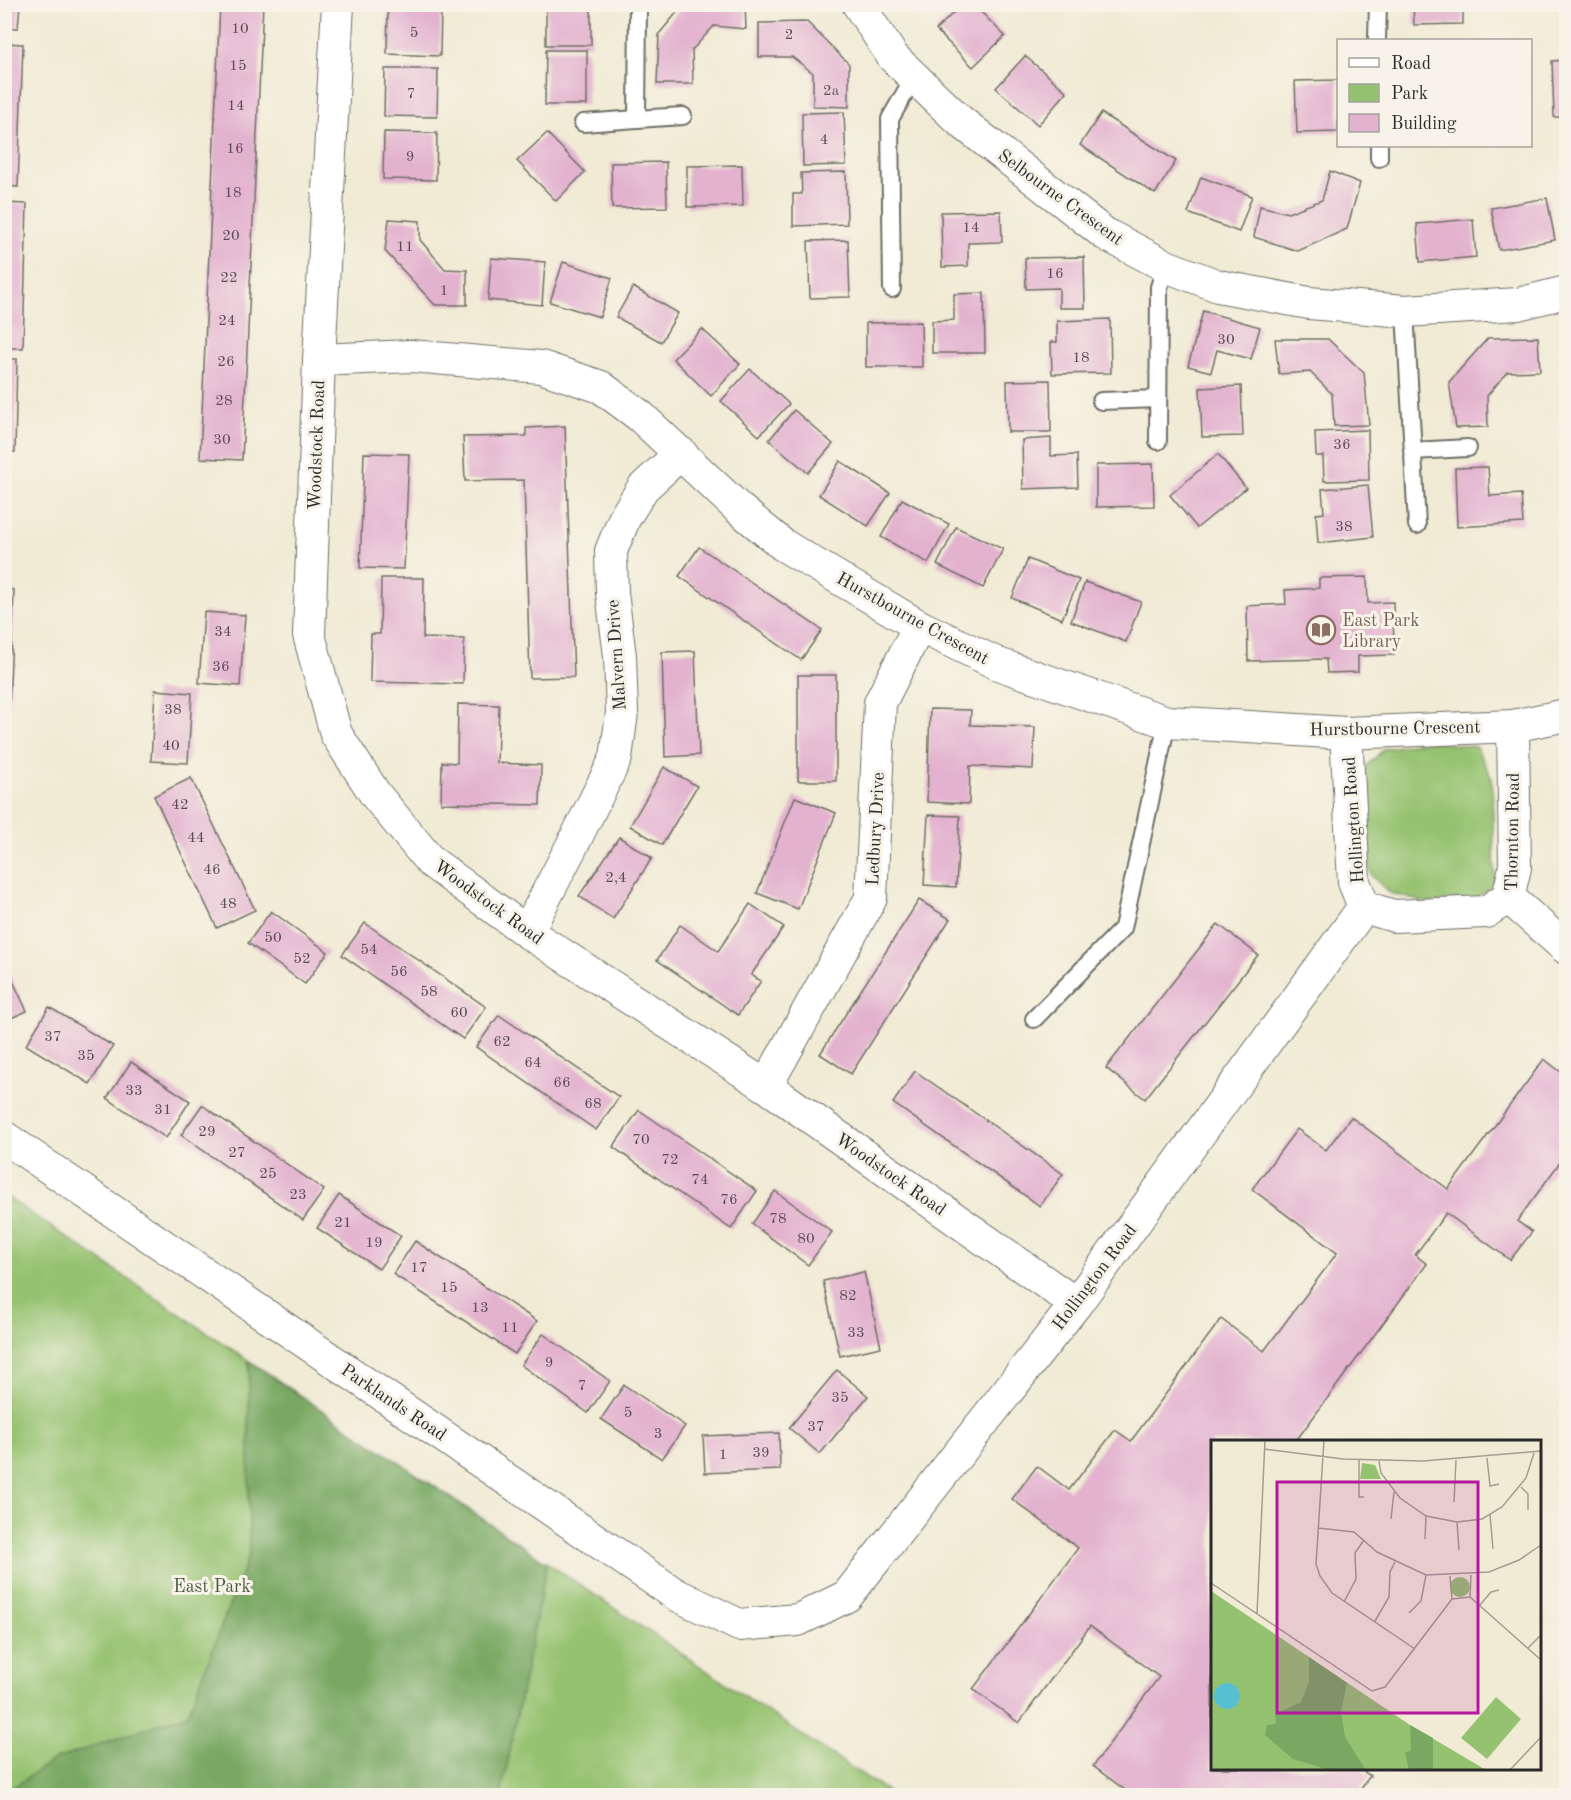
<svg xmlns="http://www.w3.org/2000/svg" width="1571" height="1800" viewBox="0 0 1571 1800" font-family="'Old Standard TT',serif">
<rect width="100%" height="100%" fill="#f7f3e8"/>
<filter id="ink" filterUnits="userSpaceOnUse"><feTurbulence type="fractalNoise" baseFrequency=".0167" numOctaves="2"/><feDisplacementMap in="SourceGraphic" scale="12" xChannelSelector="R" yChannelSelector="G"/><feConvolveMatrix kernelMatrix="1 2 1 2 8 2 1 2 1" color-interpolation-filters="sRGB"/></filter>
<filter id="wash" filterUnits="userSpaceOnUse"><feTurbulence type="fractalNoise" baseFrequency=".008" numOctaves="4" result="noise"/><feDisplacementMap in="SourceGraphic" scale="24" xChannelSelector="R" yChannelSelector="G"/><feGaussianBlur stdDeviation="1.35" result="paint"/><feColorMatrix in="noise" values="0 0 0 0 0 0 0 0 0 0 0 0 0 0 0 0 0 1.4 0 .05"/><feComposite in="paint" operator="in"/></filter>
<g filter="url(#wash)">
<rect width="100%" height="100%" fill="#f1ebd5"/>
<!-- green -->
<g fill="#95c270" stroke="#60764e" stroke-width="1.5">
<polygon points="1427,741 1476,747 1492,778 1495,884 1475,899 1426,903 1390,893 1372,876 1363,844 1362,775 1365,768 1384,749"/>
<polygon points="4,1195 799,1733 893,1795 5,1795"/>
</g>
<!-- forest -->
<polygon fill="#78a862" stroke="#526a46" stroke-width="1.5" points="249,1361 547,1563 501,1795 5,1795 5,1793 54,1760 188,1714 249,1554"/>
<g id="blocks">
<!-- building -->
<g fill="#e3b2cf">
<polygon points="4,4 20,4 18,28 4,28"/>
<polygon points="220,4 263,4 242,460 200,458"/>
<rect x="546" y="4" width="45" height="41"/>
<polygon points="684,4 745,4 746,29 714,26 692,50 693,84 657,84 659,34"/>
<polygon points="962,4 973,4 1005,36 973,67 936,30"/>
<polygon points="1413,4 1463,4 1463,24 1414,25"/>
<polygon points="388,8 441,9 440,56 387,54"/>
<polygon points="807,22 849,64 849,107 813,106 813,73 792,57 759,57 759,23"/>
<polygon points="4,43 23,44 18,187 4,186"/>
<polygon points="546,50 587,50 587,105 545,105"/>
<polygon points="1025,56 1067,92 1038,125 996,88"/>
<polygon points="1566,60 1566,117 1554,117 1552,61"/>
<polygon points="385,69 438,69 437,117 384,116"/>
<polygon points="1338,80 1338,132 1297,133 1295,81"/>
<polygon points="844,112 846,165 803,166 802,113"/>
<polygon points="1101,113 1176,161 1155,194 1080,145"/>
<polygon points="384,132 437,133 436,180 383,179"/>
<polygon points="547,133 585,172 556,201 517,161"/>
<polygon points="666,162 667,207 612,208 611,163"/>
<polygon points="742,165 743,206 687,207 687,166"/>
<polygon points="1330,171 1360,183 1347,229 1298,251 1254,237 1260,206 1288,213 1322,200"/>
<polygon points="846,172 847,224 793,226 793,194 802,194 801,173"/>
<polygon points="1201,177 1252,196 1239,232 1188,213"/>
<polygon points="1547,198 1555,240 1499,250 1491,208"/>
<polygon points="4,203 27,204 23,348 4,348"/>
<polygon points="1001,211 1002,242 968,243 968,266 942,267 941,212"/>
<polygon points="389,219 420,221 420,240 445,269 467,270 467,305 435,305 385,251"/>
<polygon points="1473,219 1476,257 1420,262 1417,224"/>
<polygon points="848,240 850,297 810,298 808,241"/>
<polygon points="1084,257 1085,308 1059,308 1059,288 1026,289 1025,258"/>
<polygon points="491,258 545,262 542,305 488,300"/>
<polygon points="563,262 612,278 600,317 550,302"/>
<polygon points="633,287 678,313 661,342 616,317"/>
<polygon points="984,293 985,353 932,353 932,321 954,320 954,294"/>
<polygon points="1203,311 1260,327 1251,359 1217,350 1211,372 1188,366"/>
<polygon points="1110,319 1111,373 1052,374 1051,342 1057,342 1057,321"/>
<polygon points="921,322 922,367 866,367 866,323"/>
<polygon points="702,329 740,364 711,396 673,359"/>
<polygon points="1538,337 1540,371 1507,372 1487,396 1488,427 1456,428 1449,382 1488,338"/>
<polygon points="1275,339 1328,339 1364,373 1369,425 1334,426 1332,394 1310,372 1279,374"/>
<polygon points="4,359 17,359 15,452 4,452"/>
<polygon points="750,369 789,404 759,436 721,401"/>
<polygon points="1050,380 1051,432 1008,432 1007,381"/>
<polygon points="1241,386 1243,436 1202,437 1200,388"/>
<polygon points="794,410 833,444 808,473 769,440"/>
<polygon points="565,426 574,677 530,678 524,480 465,481 463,437 526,436 526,428"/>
<polygon points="1368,430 1369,480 1324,481 1323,456 1316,456 1315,432"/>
<polygon points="1051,438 1051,456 1077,455 1078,487 1023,489 1022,440"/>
<polygon points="364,453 409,454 404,569 360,568"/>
<polygon points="1218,454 1246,488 1197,528 1170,495"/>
<polygon points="840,461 890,493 868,526 819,495"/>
<polygon points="1153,464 1154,506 1096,507 1096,465"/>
<polygon points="1488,467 1490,496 1521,494 1523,523 1457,527 1455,468"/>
<polygon points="1368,485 1373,537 1318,543 1316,514 1324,513 1322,489"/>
<polygon points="902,499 949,524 928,563 881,537"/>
<polygon points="956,527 1003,549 983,588 937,565"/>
<polygon points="699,547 822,630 801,660 679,576"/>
<polygon points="1028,559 1079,580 1062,619 1012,598"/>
<polygon points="1367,577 1368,603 1393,602 1394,655 1358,656 1358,672 1327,673 1326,659 1248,661 1247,606 1286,604 1285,590 1319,588 1319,578"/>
<polygon points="381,578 424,578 423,638 464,639 463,684 370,682 371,634 380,634"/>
<polygon points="1085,582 1141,602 1126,642 1071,621"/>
<polygon points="4,589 14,590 8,731 4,731"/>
<polygon points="204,612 245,615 240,686 199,683"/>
<polygon points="695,651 699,755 665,757 662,652"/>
<rect x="798" y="675" width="38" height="106"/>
<polygon points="155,690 192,693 188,763 151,761"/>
<polygon points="458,704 499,705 497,763 541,765 540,805 441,803 442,762 457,763"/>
<polygon points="930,709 971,710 970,725 1035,727 1033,769 970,766 969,804 927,802"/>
<polygon points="664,767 697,786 662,845 630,826"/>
<polygon points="191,778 255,910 217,928 154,796"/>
<polygon points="795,797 836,813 798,909 757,893"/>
<polygon points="928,815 960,816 956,887 924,885"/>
<polygon points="619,837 652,858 613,919 579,896"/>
<polygon points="919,900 950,919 851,1074 820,1054"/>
<polygon points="750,904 784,927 751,975 761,981 738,1015 657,960 680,925 718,951"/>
<polygon points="271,911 328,952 305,984 248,943"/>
<polygon points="365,923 486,1007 463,1039 342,955"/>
<polygon points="1218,924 1258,955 1145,1099 1106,1068"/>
<polygon points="4,962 27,1011 4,1021"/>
<polygon points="49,1007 113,1046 90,1084 26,1045"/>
<polygon points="499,1015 619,1097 596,1130 476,1047"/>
<polygon points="1544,1059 1566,1076 1566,1154 1517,1221 1532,1232 1510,1260 1446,1213 1415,1255 1427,1264 1295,1442 1212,1442 1212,1768 1359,1768 1370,1776 1355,1796 1133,1796 1093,1766 1159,1677 1090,1626 1019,1723 973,1689 1078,1548 1012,1499 1037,1466 1069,1490 1115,1430 1131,1441 1221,1319 1264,1351 1337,1253 1252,1189 1297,1129 1326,1150 1351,1117 1448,1189"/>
<polygon points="131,1062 190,1101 166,1138 107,1098"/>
<polygon points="915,1071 1063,1174 1040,1206 893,1103"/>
<polygon points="202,1105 324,1190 303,1220 181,1135"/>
<polygon points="639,1110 757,1191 731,1229 613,1147"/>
<polygon points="775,1191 832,1232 808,1265 752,1224"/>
<polygon points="339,1195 401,1236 379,1269 317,1228"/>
<polygon points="415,1241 537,1321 515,1354 393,1274"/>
<polygon points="864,1272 881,1347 840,1356 823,1281"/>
<polygon points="543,1334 610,1381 588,1413 521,1365"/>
<polygon points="837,1370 868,1396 820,1454 789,1428"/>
<polygon points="624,1385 685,1426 662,1459 601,1419"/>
<polygon points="779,1433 780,1470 705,1473 703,1436"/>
</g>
</g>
</g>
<g filter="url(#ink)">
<use href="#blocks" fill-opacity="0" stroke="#706e66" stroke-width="1.5"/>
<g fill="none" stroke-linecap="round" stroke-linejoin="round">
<!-- service casing -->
<g stroke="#706e66" stroke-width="20">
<g id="service">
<polyline points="638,4 637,119 683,116"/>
<polyline points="1377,40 1378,4"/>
<polyline points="583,123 637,119"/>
<polyline points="1379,146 1379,158"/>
<polyline points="892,289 890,119 914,77"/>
<polyline points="1405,311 1417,525"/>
<polyline points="1101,401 1158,399"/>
<polyline points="1158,441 1159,287 1166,266"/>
<polyline points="1412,451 1468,448"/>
<polyline points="1034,1019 1123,928 1167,722"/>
</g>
</g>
<!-- minor casing -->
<g stroke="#706e66" stroke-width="34">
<g id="minor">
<polyline points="338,4 319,360 309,635 336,734 375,794 430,861 527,932 766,1086 1076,1304"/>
<polyline points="858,4 893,57 960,121 1105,234 1166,266 1218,286 1309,303 1405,311 1518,304 1566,292"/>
<polyline points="319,360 411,356 541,367 601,387 640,416 738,508 783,545 919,626 998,664 1167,722 1346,733 1513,726 1566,715"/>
<polyline points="1346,733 1354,882 1364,907"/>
<polyline points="1508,897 1515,868 1513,726"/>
<polyline points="1508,897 1566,948"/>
<polyline points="1364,907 1394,916 1486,912 1508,897"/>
<polyline points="527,932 576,838 616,758 622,713 620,656 612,593 611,551 625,517 643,488 681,453"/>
<polyline points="766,1086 871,898 880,703 919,626"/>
<polyline points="4,1137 675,1594 739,1625 798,1620 847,1596 1076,1304 1364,907"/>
</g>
</g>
<!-- service -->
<use href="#service" stroke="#fff" stroke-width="16"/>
<!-- minor -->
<use href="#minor" stroke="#fff" stroke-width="32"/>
</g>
</g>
<!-- icons -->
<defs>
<g id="library-ring" transform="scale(1.5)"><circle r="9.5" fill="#f7f3e8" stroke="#8d6e63" stroke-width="1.5"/><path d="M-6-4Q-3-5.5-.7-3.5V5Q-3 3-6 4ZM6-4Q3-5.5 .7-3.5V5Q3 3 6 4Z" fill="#8d6e63"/></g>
</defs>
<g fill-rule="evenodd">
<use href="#library-ring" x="1321" y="630"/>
</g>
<g text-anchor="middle" stroke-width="6" stroke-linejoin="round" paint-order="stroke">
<!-- number labels -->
<g font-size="15" fill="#594d54">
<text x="240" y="33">10</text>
<text x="414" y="37">5</text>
<text x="789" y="39">2</text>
<text x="238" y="70">15</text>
<text x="831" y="95">2a</text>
<text x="411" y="98">7</text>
<text x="236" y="110">14</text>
<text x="824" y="144">4</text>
<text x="235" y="153">16</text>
<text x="410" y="161">9</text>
<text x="233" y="197">18</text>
<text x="971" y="232">14</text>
<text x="231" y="240">20</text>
<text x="405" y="251">11</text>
<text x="1055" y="278">16</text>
<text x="229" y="282">22</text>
<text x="444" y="295">1</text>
<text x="227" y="325">24</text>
<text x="1226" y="344">30</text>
<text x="1081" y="362">18</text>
<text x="226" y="366">26</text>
<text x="224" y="405">28</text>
<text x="222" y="444">30</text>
<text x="1342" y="449">36</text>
<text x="1344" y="531">38</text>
<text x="223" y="636">34</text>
<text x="221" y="671">36</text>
<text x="173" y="714">38</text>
<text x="171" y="750">40</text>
<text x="180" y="809">42</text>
<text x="196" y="842">44</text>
<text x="212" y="874">46</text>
<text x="616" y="882">2,4</text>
<text x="228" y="908">48</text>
<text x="273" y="942">50</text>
<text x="369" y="954">54</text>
<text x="302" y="963">52</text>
<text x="399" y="976">56</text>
<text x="429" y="996">58</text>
<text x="459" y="1017">60</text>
<text x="53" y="1041">37</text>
<text x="502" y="1046">62</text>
<text x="86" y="1060">35</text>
<text x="533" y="1067">64</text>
<text x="562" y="1087">66</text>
<text x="134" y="1095">33</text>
<text x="593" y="1108">68</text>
<text x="163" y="1114">31</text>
<text x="207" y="1136">29</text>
<text x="641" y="1144">70</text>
<text x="237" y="1157">27</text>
<text x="670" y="1164">72</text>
<text x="268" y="1178">25</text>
<text x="700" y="1184">74</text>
<text x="298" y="1199">23</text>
<text x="729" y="1204">76</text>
<text x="778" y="1223">78</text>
<text x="343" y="1227">21</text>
<text x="806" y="1243">80</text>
<text x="374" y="1247">19</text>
<text x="419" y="1272">17</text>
<text x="449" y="1292">15</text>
<text x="848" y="1300">82</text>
<text x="480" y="1312">13</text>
<text x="510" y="1332">11</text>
<text x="856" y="1337">33</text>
<text x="549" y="1367">9</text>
<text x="582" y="1390">7</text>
<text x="840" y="1402">35</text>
<text x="628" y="1417">5</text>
<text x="816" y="1431">37</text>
<text x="658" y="1438">3</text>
<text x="761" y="1457">39</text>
<text x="723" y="1459">1</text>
</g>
<!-- street labels -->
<g font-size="18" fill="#2b2b2b" stroke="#f7f3e8">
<text transform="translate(1061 197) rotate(36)" y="6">Selbourne Crescent</text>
<text transform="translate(316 445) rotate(-88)" y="6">Woodstock Road</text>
<text transform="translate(913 618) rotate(29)" y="6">Hurstbourne Crescent</text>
<text transform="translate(616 655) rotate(-94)" y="6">Malvern Drive</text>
<text transform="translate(1395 728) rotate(-1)" y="6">Hurstbourne Crescent</text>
<text transform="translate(1353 820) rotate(-94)" y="6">Hollington Road</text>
<text transform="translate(875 829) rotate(-87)" y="6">Ledbury Drive</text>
<text transform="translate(1512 832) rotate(-89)" y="6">Thornton Road</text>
<text transform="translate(489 902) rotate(36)" y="6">Woodstock Road</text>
<text transform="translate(891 1174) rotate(35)" y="6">Woodstock Road</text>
<text transform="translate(1094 1277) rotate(-53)" y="6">Hollington Road</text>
<text transform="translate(394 1402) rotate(34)" y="6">Parklands Road</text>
</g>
<!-- education labels -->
<g font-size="18" fill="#785e54" stroke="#f7f3e8" text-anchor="start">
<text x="1342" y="626">East Park<tspan x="1342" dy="21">Library</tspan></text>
</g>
<!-- park labels -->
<g font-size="18" fill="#4b5840" stroke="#f7f3e8">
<text x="212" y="1592">East Park</text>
</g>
</g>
<!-- overview -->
<g transform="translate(1211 1440)">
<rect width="330" height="330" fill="#f1ebd5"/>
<path d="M 151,23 L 164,25 L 170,39 L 149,39 ZM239 147a10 10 0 1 1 20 0a10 10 0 1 1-20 0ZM 0,151 L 199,285 L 275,330 L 0,330 ZM 285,257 L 310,279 L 276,319 L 250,298 Z" fill="#95c270"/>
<path d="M 98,217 L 136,243 L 130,272 L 134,297 L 155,330 L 118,330 L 82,319 L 54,295 L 56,285 L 65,284 L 64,274 L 90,262 L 98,242 ZM 199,285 L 222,298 L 222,330 L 198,330 L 194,313 L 200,310 Z" fill="#78a862"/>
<path d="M3 256a13 13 0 1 1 26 0a13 13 0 1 1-26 0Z" fill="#56bfd2"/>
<path fill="none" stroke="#a29e91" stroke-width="1.5" d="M 113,0 L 105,124 L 109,136 L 121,153 L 204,209M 53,9 L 132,19 L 212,21 L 330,11M 276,18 L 279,46 L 288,44M 148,20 L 148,57 L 153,57M 168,21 L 170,33 L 189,58 L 215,76 L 246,82 L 271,79 L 291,67 L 315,38 L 323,13M 310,47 L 317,54 L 317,70M 243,62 L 245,20M 279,75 L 282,109M 180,79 L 183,52M 246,82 L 248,110M 107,88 L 143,92 L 166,112 L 215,135 L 278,132 L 308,120 L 330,105M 214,99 L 215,76M 0,143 L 161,251 L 174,247 L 241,159 L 239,136M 259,157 L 330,220M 259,157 L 260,135M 241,159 L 259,157M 133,162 L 145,139 L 144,113 L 153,100M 269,165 L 280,152 L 288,150M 198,173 L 210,161 L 215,135M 46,174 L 54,0M 164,181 L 178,157 L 179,132 L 184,122M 317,208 L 330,195M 299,330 L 330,297"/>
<path fill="#b5179e" fill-opacity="0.15" stroke="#b5179e" stroke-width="3" d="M 66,42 L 267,42 L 267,273 L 66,273 Z"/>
<rect width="330" height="330" fill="none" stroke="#2b2b2b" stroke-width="3"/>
</g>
<!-- margin -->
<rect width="1571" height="1800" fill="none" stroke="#f7f3e8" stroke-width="24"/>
<!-- legend -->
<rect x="1337" y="39" width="195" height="108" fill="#f7f3e8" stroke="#a5a39c" stroke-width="1.5"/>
<rect x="1349" y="58" width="30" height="9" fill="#ffffff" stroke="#a5a39c" stroke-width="1.5"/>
<text x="1391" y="69" font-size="18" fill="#2b2b2b">Road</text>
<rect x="1349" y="84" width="30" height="18" fill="#95c270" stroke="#a5a39c" stroke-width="1.5"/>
<text x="1391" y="99" font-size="18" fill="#2b2b2b">Park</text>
<rect x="1349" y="114" width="30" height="18" fill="#e3b2cf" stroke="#a5a39c" stroke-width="1.5"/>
<text x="1391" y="129" font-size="18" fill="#2b2b2b">Building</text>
</svg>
